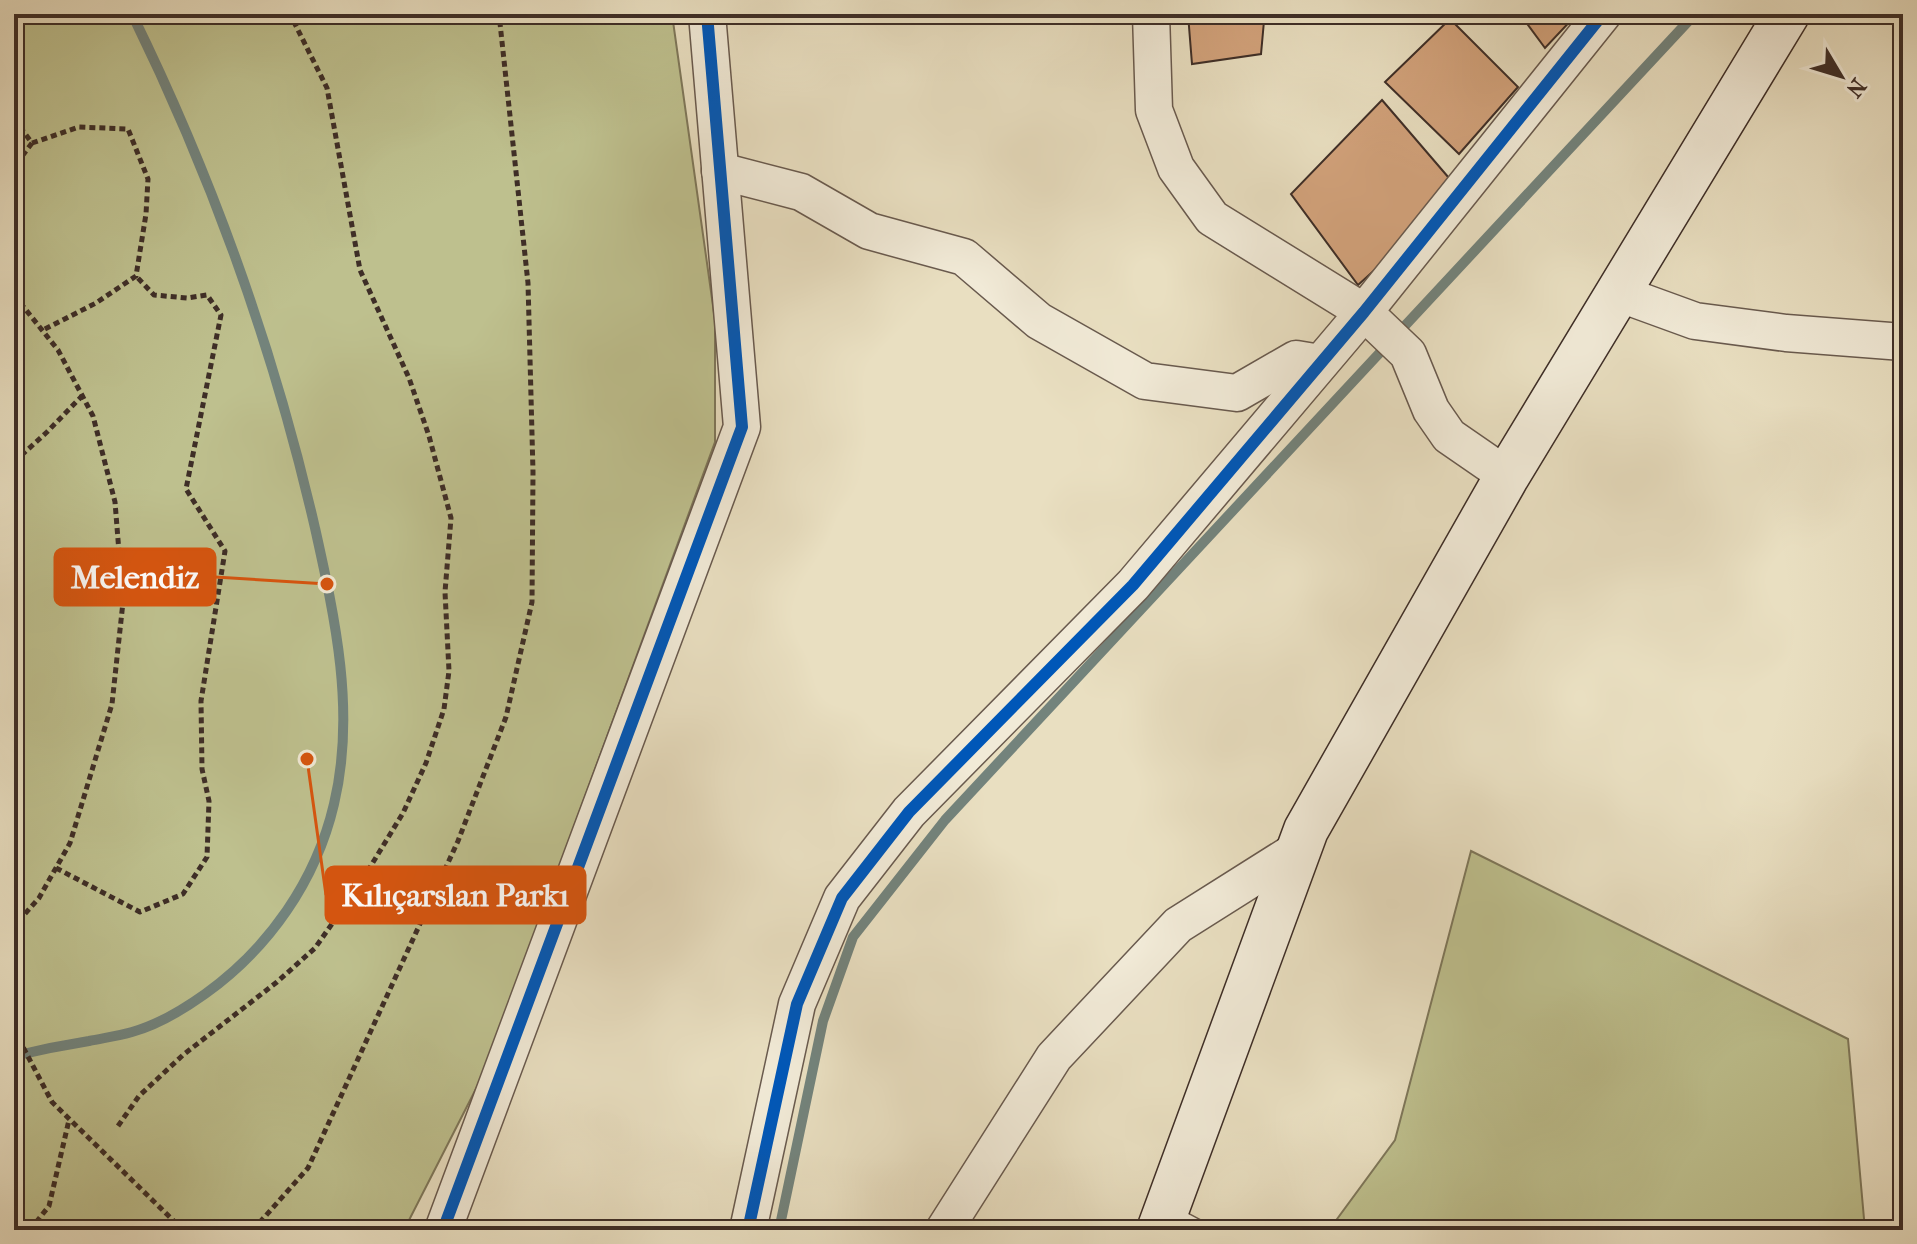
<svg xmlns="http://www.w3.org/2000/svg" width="1917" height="1244" viewBox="0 0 1917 1244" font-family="'IM FELL French Canon',serif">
<rect width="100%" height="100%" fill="#e9dfc1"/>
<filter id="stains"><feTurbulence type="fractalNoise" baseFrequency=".0025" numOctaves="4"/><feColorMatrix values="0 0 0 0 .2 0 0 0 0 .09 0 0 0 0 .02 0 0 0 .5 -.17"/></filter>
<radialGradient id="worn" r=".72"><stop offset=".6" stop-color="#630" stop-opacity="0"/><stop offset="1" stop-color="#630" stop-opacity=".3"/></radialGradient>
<!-- green -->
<g fill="#bec08e" stroke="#7e775a" stroke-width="2">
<polygon points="14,14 672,14 715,320 715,442 483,1075 404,1230 14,1230"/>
<polygon points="1471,851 1848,1039 1865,1230 1329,1230 1395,1140"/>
</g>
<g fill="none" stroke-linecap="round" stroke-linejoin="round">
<!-- stream -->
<g stroke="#73837c" stroke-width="10">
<path d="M 14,1056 C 39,1050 64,1045 89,1041 C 103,1038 118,1036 132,1032 C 157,1025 184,1009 205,994 C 269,948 316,881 334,804 C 356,712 335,618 315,528 C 274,350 212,177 132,14"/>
<polyline points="779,1230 823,1021 853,937 945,820 1695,14"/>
</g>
</g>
<!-- building -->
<g fill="#d2a27b" stroke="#3e2e27" stroke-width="2">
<polygon points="1188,14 1242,14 1264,21 1261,54 1192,64"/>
<polygon points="1520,14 1577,14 1545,48"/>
<polygon points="1450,19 1518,87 1459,154 1385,82"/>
<polygon points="1382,100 1461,192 1358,285 1291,194"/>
</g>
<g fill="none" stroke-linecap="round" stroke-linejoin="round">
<!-- lane casing -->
<g stroke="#695a4e" stroke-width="21">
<polyline id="lane" points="1165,1212 1199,1230"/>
</g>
<!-- street casing -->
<g stroke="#695a4e" stroke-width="39">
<g id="street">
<polyline points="1151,14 1154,110 1176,168 1212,218 1364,312 1408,354 1431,410 1449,436 1507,476"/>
<polyline points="720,171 801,192 869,231 964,257 1039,321 1145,381 1237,393 1296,359 1320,363"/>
<polyline points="1618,293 1695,321 1786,333 1903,342"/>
<polyline points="443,1230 742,427 707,14"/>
<polyline points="748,1230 797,1004 842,898 909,812 1133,585 1364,312 1603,14"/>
<polyline points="944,1230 1054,1057 1178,925 1300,848"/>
</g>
</g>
<!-- secondary casing -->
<g stroke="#3e2e27" stroke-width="47">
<polyline id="secondary" points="1159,1230 1306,830 1507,476 1787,14"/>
</g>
<!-- path -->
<g stroke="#3e2e27" stroke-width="5" stroke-dasharray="6 4" stroke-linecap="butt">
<polyline points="14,119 32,143 14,167"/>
<polyline points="32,143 79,127 128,129 148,179 146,214 136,276 96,303 43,330"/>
<polyline points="14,295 58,350 93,416 115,502 123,602 112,704 70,843 39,898 14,926"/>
<polyline points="14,462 47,432 82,396"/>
<polyline points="56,868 140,912 183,894 207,857 209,801 202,769 201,701 225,551 186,489 221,315 207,295 187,298 154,295 136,276"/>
<polyline points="14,1030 52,1102 183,1230"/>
<polyline points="118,1126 139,1096 183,1055 277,982 315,948 358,887 403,813 426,763 444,709 449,671 445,592 451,518 429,436 409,378 360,270 327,88 290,14"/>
<polyline points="30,1230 49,1206 69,1120"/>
<polyline points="253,1230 308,1168 458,841 506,717 532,602 533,472 528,283 499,14"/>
</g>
<!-- lane -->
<use href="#lane" stroke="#f1ead7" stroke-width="18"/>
<!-- street -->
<use href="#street" stroke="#f1ead7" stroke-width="36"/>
<!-- secondary -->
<use href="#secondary" stroke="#f1ead7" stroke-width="44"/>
<!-- cycleway casing -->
<g stroke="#f1ead7" stroke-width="17">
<g id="cycleway">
<polyline points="443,1230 742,427 707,14"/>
<polyline points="748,1230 797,1004 842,898 909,812 1133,585 1364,312 1603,14"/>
</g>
</g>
<!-- cycleway -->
<use href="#cycleway" stroke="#0057b8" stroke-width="12"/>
</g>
<!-- callouts -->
<path fill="none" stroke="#d7550f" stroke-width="3" d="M327 584L215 577M307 759L326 895"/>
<g fill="#d7550f" stroke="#f1ead7" stroke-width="3">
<circle cx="327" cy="584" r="8"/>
<circle cx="307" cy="759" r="8"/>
</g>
<g fill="#d7550f" stroke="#d7550f" stroke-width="3">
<rect x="55" y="549" width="160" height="56" rx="8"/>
<rect x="326" y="867" width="259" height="56" rx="8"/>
</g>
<g font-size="32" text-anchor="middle" font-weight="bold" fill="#fff">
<text x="135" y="588">Melendiz</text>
<text x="455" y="906">Kılıçarslan Parkı</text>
</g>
<!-- margin -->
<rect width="1917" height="1244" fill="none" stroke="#e9dfc1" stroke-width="48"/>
<rect x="16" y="16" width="1885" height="1212" fill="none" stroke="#3e2e27" stroke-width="4"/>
<rect x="24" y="24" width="1869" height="1196" fill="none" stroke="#3e2e27" stroke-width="2"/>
<!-- north arrow -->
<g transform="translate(1841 76) rotate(128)" stroke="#f1ead7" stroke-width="6" paint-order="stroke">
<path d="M0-6L14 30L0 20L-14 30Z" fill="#3e2e27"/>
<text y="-12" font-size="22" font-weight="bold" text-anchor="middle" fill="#3e2e27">N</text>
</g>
<rect width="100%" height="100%" filter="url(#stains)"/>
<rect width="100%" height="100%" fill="url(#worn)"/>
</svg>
